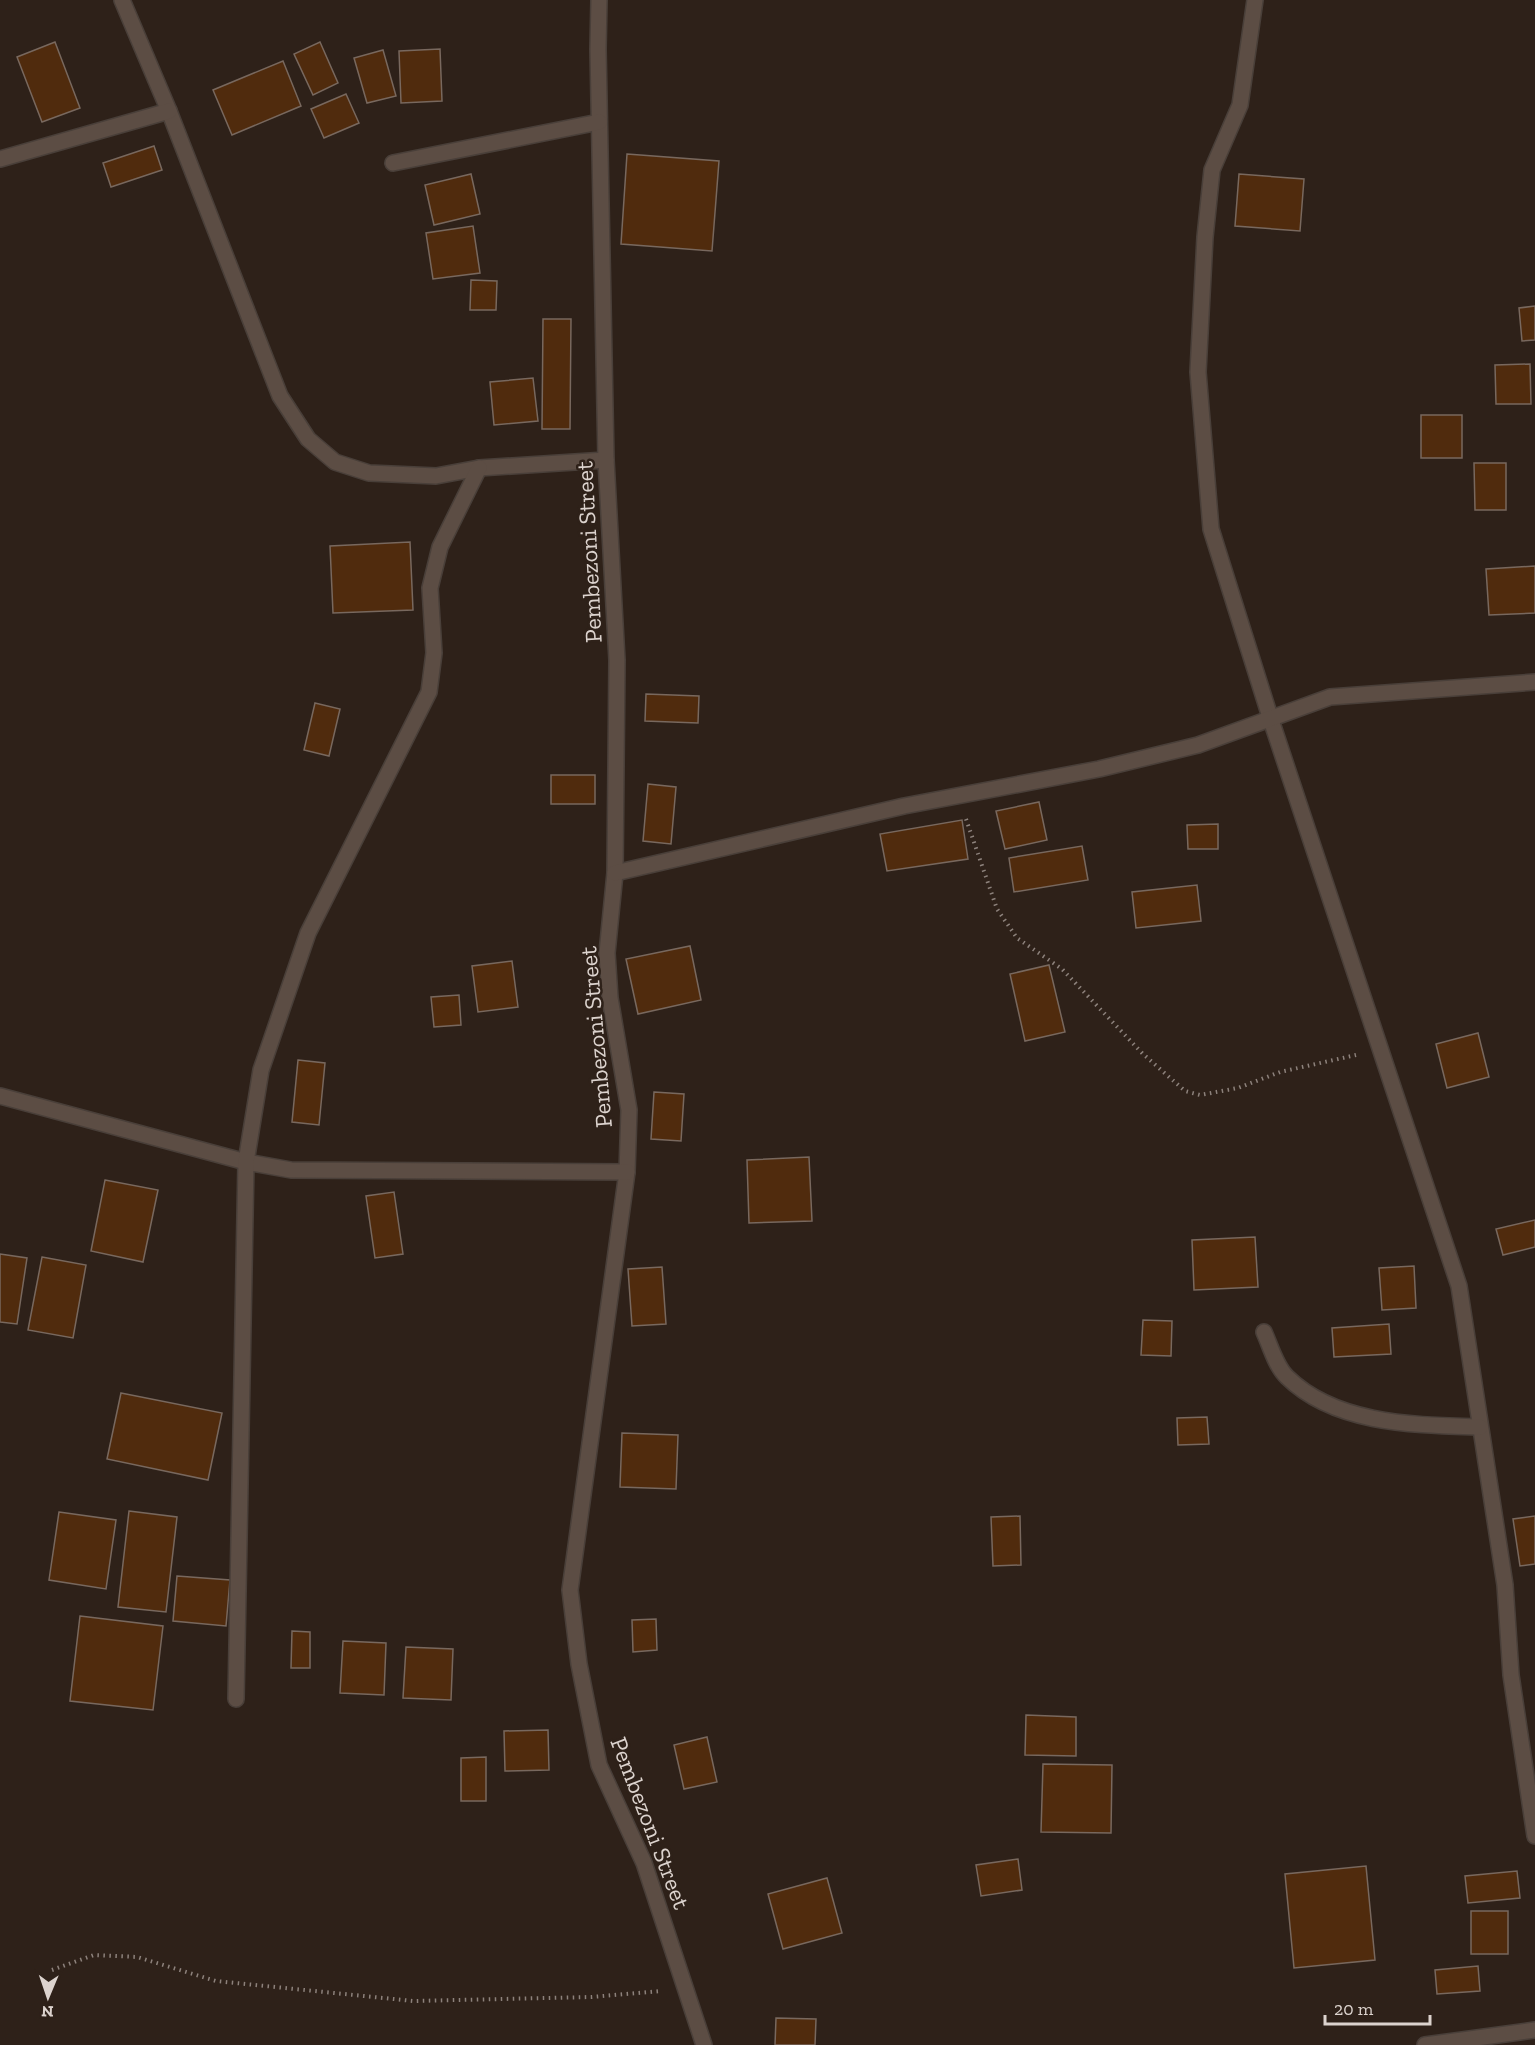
<svg xmlns="http://www.w3.org/2000/svg" width="1535" height="2045" viewBox="0 0 1535 2045" font-family="'Zilla Slab',serif">
<rect width="100%" height="100%" fill="#2e2119"/>
<!-- building -->
<g fill="#502b0d" stroke="#78685e" stroke-width="1.5">
<polygon points="55,42 80,108 42,122 17,57"/>
<polygon points="320,42 338,83 313,95 294,54"/>
<polygon points="440,49 442,101 401,103 399,51"/>
<polygon points="383,50 396,96 367,103 354,58"/>
<polygon points="283,61 301,106 232,135 213,90"/>
<polygon points="346,94 359,123 324,138 311,109"/>
<polygon points="154,146 162,170 111,187 103,163"/>
<polygon points="627,154 719,161 712,251 621,244"/>
<polygon points="471,174 480,214 434,225 425,185"/>
<polygon points="1239,174 1304,179 1300,231 1235,226"/>
<polygon points="473,226 480,273 433,279 426,233"/>
<polygon points="471,280 497,281 496,310 470,310"/>
<polygon points="1535,306 1535,340 1522,341 1519,308"/>
<polygon points="543,319 571,319 570,429 542,429"/>
<polygon points="1530,364 1531,404 1496,404 1495,365"/>
<polygon points="533,378 538,421 494,425 490,382"/>
<rect x="1421" y="415" width="41" height="43"/>
<polygon points="1474,463 1506,463 1506,510 1475,510"/>
<polygon points="410,542 413,610 333,613 330,546"/>
<polygon points="1535,566 1535,613 1489,615 1486,569"/>
<polygon points="646,694 699,696 698,723 645,721"/>
<polygon points="315,703 340,709 329,756 304,750"/>
<rect x="551" y="775" width="44" height="29"/>
<polygon points="648,784 676,787 671,844 643,841"/>
<polygon points="1039,802 1047,840 1005,849 996,811"/>
<polygon points="962,820 968,859 887,871 880,834"/>
<polygon points="1218,824 1218,849 1188,849 1187,825"/>
<polygon points="1082,846 1088,880 1014,892 1009,858"/>
<polygon points="1197,885 1201,921 1136,928 1132,892"/>
<polygon points="690,946 701,1000 638,1014 626,959"/>
<polygon points="512,961 518,1007 478,1012 472,966"/>
<polygon points="1049,965 1065,1032 1025,1041 1010,974"/>
<polygon points="459,995 461,1025 434,1027 431,997"/>
<polygon points="1478,1033 1489,1077 1447,1088 1436,1044"/>
<polygon points="298,1060 325,1063 319,1125 292,1122"/>
<polygon points="654,1092 684,1094 681,1141 651,1139"/>
<polygon points="809,1157 812,1221 749,1223 747,1160"/>
<polygon points="105,1180 158,1190 143,1262 91,1251"/>
<polygon points="394,1192 403,1254 375,1258 366,1196"/>
<polygon points="1535,1220 1535,1247 1503,1255 1496,1229"/>
<polygon points="1255,1237 1258,1287 1194,1290 1192,1240"/>
<polygon points="0,1254 27,1258 17,1324 0,1322"/>
<polygon points="42,1257 86,1265 73,1338 28,1330"/>
<polygon points="1414,1266 1416,1308 1382,1310 1379,1268"/>
<polygon points="662,1267 666,1324 632,1326 628,1269"/>
<polygon points="1143,1320 1172,1321 1171,1356 1141,1355"/>
<polygon points="1389,1324 1391,1354 1334,1357 1332,1328"/>
<polygon points="121,1393 222,1413 208,1480 107,1459"/>
<polygon points="1207,1417 1209,1444 1178,1445 1177,1418"/>
<polygon points="622,1433 678,1435 676,1489 620,1487"/>
<polygon points="129,1511 177,1517 166,1612 118,1607"/>
<polygon points="59,1512 116,1520 106,1589 49,1580"/>
<polygon points="1020,1516 1021,1565 993,1566 991,1517"/>
<polygon points="1535,1516 1535,1564 1520,1566 1513,1519"/>
<polygon points="177,1576 230,1580 226,1626 173,1621"/>
<polygon points="80,1616 163,1626 153,1710 70,1701"/>
<polygon points="656,1619 657,1650 633,1652 632,1620"/>
<polygon points="292,1631 310,1632 310,1668 291,1668"/>
<polygon points="343,1641 386,1643 384,1695 340,1693"/>
<polygon points="406,1647 453,1649 451,1700 403,1698"/>
<polygon points="1026,1715 1076,1717 1076,1756 1025,1755"/>
<polygon points="548,1730 549,1770 505,1771 504,1731"/>
<polygon points="707,1737 717,1782 684,1789 674,1745"/>
<polygon points="486,1757 486,1801 461,1801 461,1758"/>
<polygon points="1043,1764 1112,1765 1111,1833 1041,1832"/>
<polygon points="1018,1859 1022,1890 981,1896 976,1865"/>
<polygon points="1366,1866 1375,1960 1294,1968 1285,1874"/>
<polygon points="1517,1871 1520,1898 1468,1903 1465,1876"/>
<polygon points="827,1878 842,1933 783,1949 768,1894"/>
<rect x="1471" y="1911" width="37" height="43"/>
<polygon points="1478,1966 1480,1991 1437,1994 1435,1970"/>
<polygon points="776,2018 816,2019 815,2045 775,2045"/>
</g>
<g fill="none" stroke-linecap="round" stroke-linejoin="round">
<!-- minor casing -->
<g stroke="#493f39" stroke-width="18">
<g id="minor">
<polyline points="122,0 169,111 280,396 308,439 335,462 369,473 436,476 479,468 606,460"/>
<polyline points="599,0 598,49 606,460 617,660 615,873 607,953 610,998 629,1110 627,1172 570,1590 579,1664 599,1765 644,1863 704,2045"/>
<polyline points="1255,0 1240,105 1212,170 1205,237 1198,372 1211,529 1271,720 1459,1286 1505,1585 1511,1675 1535,1836"/>
<polyline points="0,159 169,111"/>
<polyline points="393,163 599,122"/>
<polyline points="615,873 904,806 1099,769 1198,745 1330,697 1535,682"/>
<polyline points="0,1096 246,1162 291,1170 627,1172"/>
<path d="M 1264,1332 C 1270,1345 1276,1367 1287,1377 C 1336,1425 1416,1425 1480,1427"/>
<polyline points="236,1699 246,1162 261,1070 308,933 429,692 434,653 430,588 440,547 479,468"/>
<polyline points="1425,2045 1535,2030"/>
</g>
</g>
<!-- path -->
<g stroke="#8d827c" stroke-width="4" stroke-dasharray="1.5 4.5" stroke-linecap="butt">
<polyline points="966,819 997,909 1017,938 1062,969 1143,1054 1185,1091 1200,1095 1238,1088 1280,1072 1356,1055"/>
<polyline points="52,1970 94,1955 137,1957 216,1981 413,2001 591,1997 661,1991"/>
</g>
<!-- minor -->
<use href="#minor" stroke="#5c4d44" stroke-width="15"/>
</g>
<g text-anchor="middle" stroke-width="5" stroke-linejoin="round" paint-order="stroke">
<!-- street labels -->
<g font-size="24" fill="#dcd3ce" stroke="#2e2119">
<text transform="translate(589 552) rotate(-93)" y="8">Pembezoni Street</text>
<text transform="translate(596 1037) rotate(-95)" y="8">Pembezoni Street</text>
<text transform="translate(650 1823) rotate(69)" y="8">Pembezoni Street</text>
</g>
</g>
<!-- north arrow -->
<g transform="translate(48 1997) rotate(182)" stroke="#2e2119" stroke-width="4.5" paint-order="stroke">
<path d="M0-4.5L10 22L0 15L-10 22Z" fill="#dcd3ce"/>
<text y="-9" font-size="16" font-weight="bold" text-anchor="middle" fill="#dcd3ce">N</text>
</g>
<!-- scale -->
<path d="M1325 2015v9h105v-9" fill="none" stroke="#dcd3ce" stroke-width="3"/>
<text x="1334" y="2015" font-size="18" fill="#dcd3ce" stroke="#2e2119" stroke-width="4.5" paint-order="stroke">20 m</text>
</svg>
